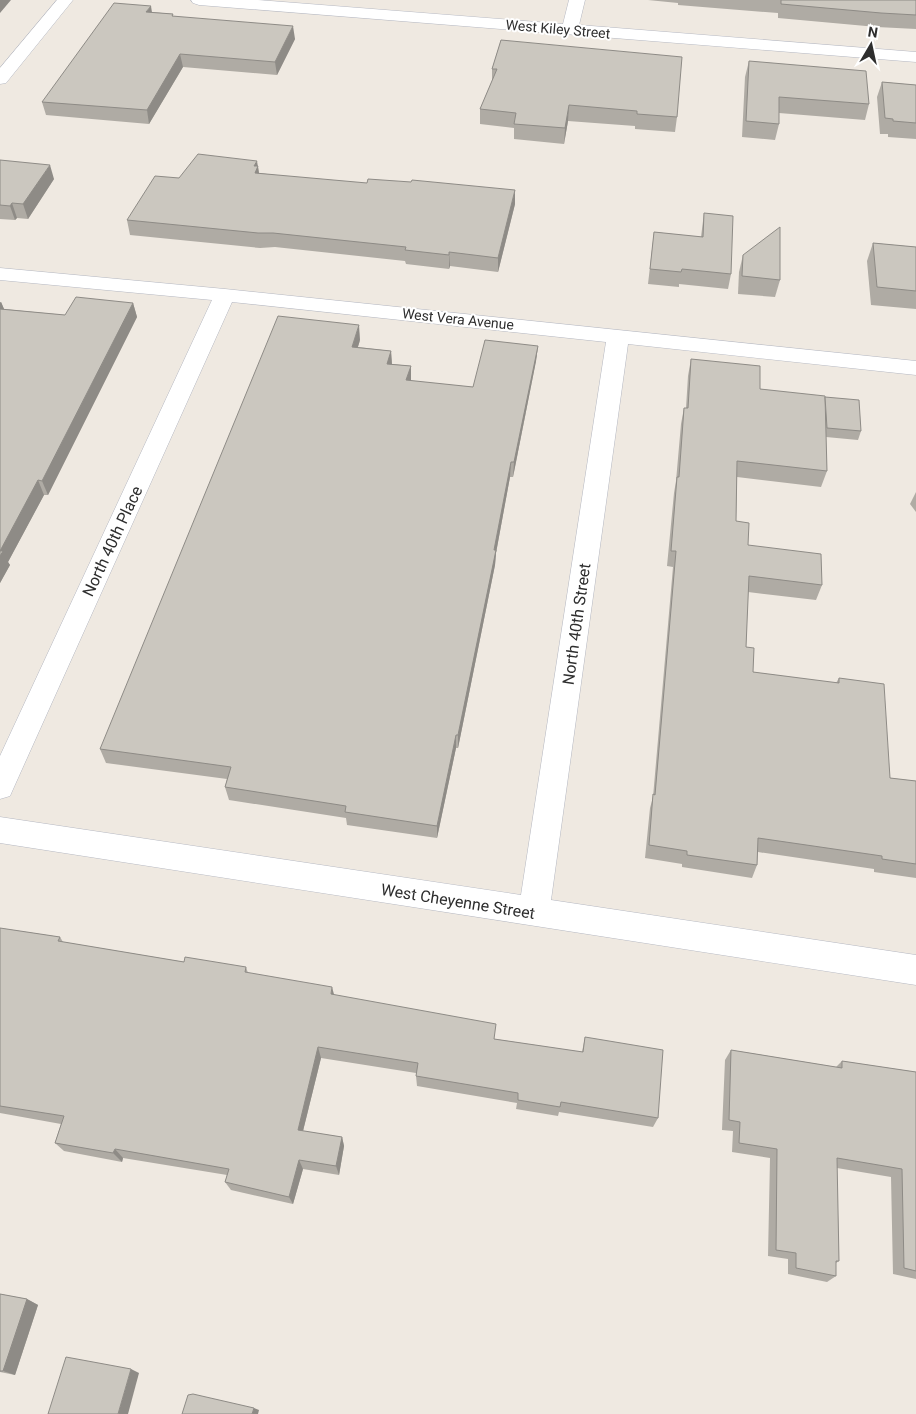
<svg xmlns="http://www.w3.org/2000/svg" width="916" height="1414" viewBox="0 0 916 1414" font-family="Roboto,sans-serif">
<rect width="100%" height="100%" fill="#efe9e1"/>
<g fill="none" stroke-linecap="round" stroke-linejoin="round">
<!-- minor casing -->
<g stroke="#b4b7c1" stroke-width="1">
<g id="minor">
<polygon points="57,0 73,0 6,83 0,84 0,68"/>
<polygon points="191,0 258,0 563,24 569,0 585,0 579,25 916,52 916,62 199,5 193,3"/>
<polygon points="0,268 225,289 916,361 916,375 628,344 551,900 916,955 916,985 0,843 0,817 521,895 606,342 232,302 14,787 10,796 0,799 0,756 212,300 0,280"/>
</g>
</g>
<!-- minor -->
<use href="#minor" fill="#fff" fill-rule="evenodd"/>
</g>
<!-- wall -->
<g fill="#afaba4">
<polygon points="648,0 916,0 916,29 877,27 778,18 778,13 678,5 678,3"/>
<polygon points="152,12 173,14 173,16 295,39 277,75 183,67 149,124 46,115 42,102"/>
<polygon points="501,40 677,117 675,132 635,129 635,126 568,121 564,144 514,139 514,128 480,124 480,109 492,81 492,69"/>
<polygon points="749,61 869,104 865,120 779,113 779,124 775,140 742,137 745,77"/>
<polygon points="882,82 916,85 916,139 888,137 888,134 880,134 877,97"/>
<polygon points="0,160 54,179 28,219 17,218 15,220 0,219"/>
<polygon points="258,166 259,173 515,204 498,272 450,266 449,269 406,264 405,261 275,247 260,248 130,235 127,220 179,178"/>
<polygon points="704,213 731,274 728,289 679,284 679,287 648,284 654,232 701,237"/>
<polygon points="873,243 916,247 916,309 871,305 867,261"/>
<polygon points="743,255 780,280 775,297 738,294 739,272"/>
<polygon points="0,302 1,302 4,309 65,315 133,303 137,317 48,495 44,495 8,562 10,565 0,583"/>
<polygon points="360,340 358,347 391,351 392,364 411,366 411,381 473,387 538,346 536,361 513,477 510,477 496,553 495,565 458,748 456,748 437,838 347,825 346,818 229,800 225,787 227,779 106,763 100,749"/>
<polygon points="691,359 760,389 825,397 861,431 858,440 826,437 827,471 821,487 737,477 736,521 748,545 822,585 816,600 748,592 746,647 753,672 836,683 839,678 890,778 916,781 916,878 874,872 874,869 758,852 757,865 752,878 682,867 682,864 645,858 650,808 653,797 673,567 667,566 674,493 676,481 681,424 684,408 686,408 688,376"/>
<polygon points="916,492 916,512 910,504"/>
<polygon points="0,928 60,937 63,942 184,962 246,967 248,973 334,995 495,1039 582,1052 585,1037 658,1118 653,1127 559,1112 558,1116 516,1109 517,1103 417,1086 416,1076 416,1073 321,1058 303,1131 342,1137 344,1146 339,1175 303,1169 293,1204 231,1190 225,1182 227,1175 123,1158 122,1162 64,1151 55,1143 61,1124 0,1113"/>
<polygon points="731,1050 836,1067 842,1061 916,1072 916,1279 893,1274 891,1177 837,1168 839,1261 836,1263 836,1276 827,1282 788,1274 788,1259 768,1256 770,1158 732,1152 733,1131 722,1130 725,1060"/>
<polygon points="0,1294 27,1299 38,1305 15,1375 0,1372"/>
</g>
<!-- shaded-wall -->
<g fill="#8e8b86">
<polygon points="0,0 11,0 0,13"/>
<polygon points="151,6 153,19 146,12"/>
<polygon points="293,26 295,39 277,75 275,62"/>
<polygon points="180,54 183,67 149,124 147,110"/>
<polygon points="569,105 568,121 564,144 565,128"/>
<polygon points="257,161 260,180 257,187 254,166"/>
<polygon points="50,165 54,179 28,219 23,204"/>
<polygon points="515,190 515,204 498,272 498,258"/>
<polygon points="12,203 17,218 15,220 10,206"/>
<polygon points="449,252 450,266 449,269"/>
<polygon points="1,302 7,316 0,317 0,303"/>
<polygon points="133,303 137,317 48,495 42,481"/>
<polygon points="359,325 360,340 353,362 352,347"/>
<polygon points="538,346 536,361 513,477 514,462"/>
<polygon points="391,351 392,366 387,364"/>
<polygon points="411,366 411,382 406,380"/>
<polygon points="511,462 510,477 496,553 495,565 458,748 458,735"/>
<polygon points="38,480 44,495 8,562 10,565 0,583 0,551"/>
<polygon points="456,735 456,748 437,838 437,826"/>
<polygon points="332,987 335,998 331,994"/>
<polygon points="318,1047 321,1058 301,1139 298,1130"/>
<polygon points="342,1137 344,1146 339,1175 336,1166"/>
<polygon points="115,1149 123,1158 122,1162 113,1153"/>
<polygon points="299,1160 303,1169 293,1204 289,1197"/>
<polygon points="27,1299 38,1305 15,1375 3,1371"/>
<polygon points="131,1369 139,1373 128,1414 118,1414"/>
<polygon points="254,1408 259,1410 258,1414 252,1414"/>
</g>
<!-- building -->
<g fill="#cbc7bf" stroke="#8e8b86">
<polygon points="781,0 916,0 916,15 881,13 781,4"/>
<polygon points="114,3 151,6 146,12 173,14 172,16 293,26 275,62 180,54 147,110 42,102"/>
<polygon points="501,40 682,57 677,117 637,114 637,111 569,105 565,128 514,124 516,113 480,109 497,69 492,69"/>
<polygon points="749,61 866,71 869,104 779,97 779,124 746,121"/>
<polygon points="882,82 916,85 916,123 893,121 893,119 885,118"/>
<polygon points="198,154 257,161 254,166 258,166 255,173 367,183 368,179 411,182 412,180 515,190 498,258 449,252 449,255 405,250 406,247 273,233 258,233 127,220 155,176 179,178"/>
<polygon points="0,160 50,165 23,204 12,203 10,206 0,205"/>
<polygon points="704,213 733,216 731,274 682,269 681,272 650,269 654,232 703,237"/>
<polygon points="780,227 780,280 742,276 743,255"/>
<polygon points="873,243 916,247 916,291 877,287"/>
<polygon points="76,297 133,303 42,481 38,480 0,551 3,551 0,556 0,309 65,315"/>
<polygon points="278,316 359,325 352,347 391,351 387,364 411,366 406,380 473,387 485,340 538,346 514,462 511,462 494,550 496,550 458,735 456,735 437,826 345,812 346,806 225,787 231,767 100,749"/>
<polygon points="691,359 760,366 760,389 825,396 827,471 737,461 736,521 749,523 748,545 821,554 822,585 749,576 746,647 754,648 753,672 839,683 839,678 884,684 890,778 916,781 916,864 882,859 882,856 758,838 757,865 687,855 687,851 649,845 653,794 655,795 676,551 671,551 677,477 679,477 684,408 688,408"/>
<polygon points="825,397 859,400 861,431 827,428"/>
<polygon points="0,928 60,937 58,941 184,962 185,957 246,967 245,972 332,987 331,994 496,1024 494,1039 583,1052 585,1037 663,1050 658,1118 561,1102 560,1107 518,1100 518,1093 416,1076 418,1063 318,1047 298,1130 342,1137 336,1166 299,1160 289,1197 225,1182 229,1169 115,1149 113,1153 55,1143 64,1116 0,1106"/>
<polygon points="731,1050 842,1068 842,1061 916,1072 916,1271 904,1268 902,1169 837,1158 839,1261 836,1261 836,1276 796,1268 796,1253 776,1250 777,1149 739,1143 740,1122 729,1120"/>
<polygon points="0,1294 27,1299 3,1371 0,1371"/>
<polygon points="66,1357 131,1369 118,1414 48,1414"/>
<polygon points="193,1394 254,1408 252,1414 182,1414 188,1395"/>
</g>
<g text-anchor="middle" stroke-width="4" stroke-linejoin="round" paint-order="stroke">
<!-- far-street labels -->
<g font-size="14" fill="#2e2e2e" stroke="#fff">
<text transform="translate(558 29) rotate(5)" y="5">West Kiley Street</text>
<text transform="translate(458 319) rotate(6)" y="5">West Vera Avenue</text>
</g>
<!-- street labels -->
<g font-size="16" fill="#2e2e2e" stroke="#fff">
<text transform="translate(112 541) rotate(-65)" y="6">North 40th Place</text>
<text transform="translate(576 624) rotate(-82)" y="6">North 40th Street</text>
<text transform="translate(458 901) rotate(9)" y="6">West Cheyenne Street</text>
</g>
</g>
<!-- north arrow -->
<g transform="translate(871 45) rotate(9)" stroke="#ffffff" stroke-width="4" paint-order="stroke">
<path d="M0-4L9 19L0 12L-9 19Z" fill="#2e2e2e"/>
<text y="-8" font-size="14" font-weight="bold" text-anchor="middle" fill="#2e2e2e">N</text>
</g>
</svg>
